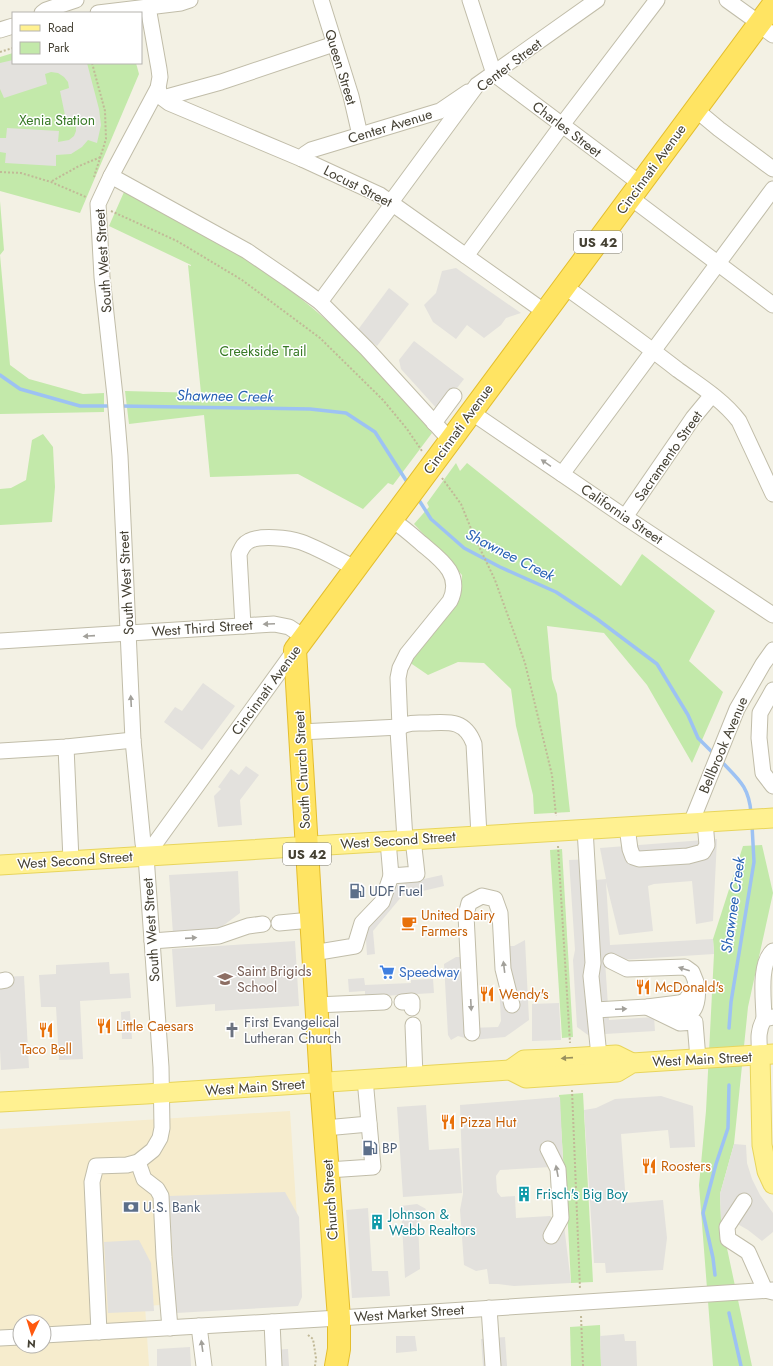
<svg xmlns="http://www.w3.org/2000/svg" width="773" height="1366" viewBox="0 0 773 1366" font-family="Jost,sans-serif">
<rect width="100%" height="100%" fill="#f3f1e4"/>
<!-- commercial -->
<path fill="#f6eccd" fill-rule="evenodd" d="M 290,1111 L 302,1296 L 145,1306 L 149,1366 L 0,1366 L 0,1129 ZM 20,1322 L 44,1322 L 44,1346 L 20,1346 Z"/>
<!-- green -->
<g fill="#c3e9aa">
<polygon points="13,53 13,63 136,63 139,74 80,213 0,191 0,57"/>
<path d="M 124,192 C 199,225 269,269 331,324 C 368,356 401,394 432,433 L 393,485 L 388,483 L 363,509 L 298,474 L 210,477 L 204,415 L 129,424 L 125,391 L 201,393 L 188,265 L 191,266 L 191,265 L 109,226 Z"/>
<polygon points="0,201 4,250 0,255 10,365 29,379 83,394 104,393 104,412 0,414"/>
<polygon points="43,434 53,447 55,487 52,522 0,525 0,489 11,488 26,480 32,440"/>
<polygon points="456,463 460,471 467,463 621,586 642,554 715,611 689,661 723,692 692,763 647,685 604,633 547,626 552,679 557,694 570,812 534,814 533,795 516,726 511,689 484,663 458,662 428,675 409,662 461,593 462,575 414,524 429,507 427,503"/>
<polygon points="762,845 773,893 748,1007 734,1144 720,1194 721,1220 752,1366 713,1366 699,1185 706,1111 714,954 713,939 743,846"/>
<polygon points="562,849 573,1037 562,1038 550,850"/>
<polygon points="583,1093 593,1282 571,1283 566,1189 565,1189 559,1095"/>
<polygon points="600,1325 601,1366 571,1366 570,1327"/>
</g>
<!-- parking -->
<g fill="#e3e1dd">
<polygon points="13,60 13,63 87,63 99,109 101,125 97,143 88,140 82,147 71,154 56,155 56,166 5,163 6,153 0,152 0,138 6,138 7,128 59,131 58,142 69,140 74,136 76,131 76,125 67,125 60,91 69,88 68,82 64,77 58,73 51,72 45,74 47,84 4,98 0,89 0,63"/>
<polygon points="456,268 521,313 506,318 501,325 484,338 467,325 456,339 433,322 424,305 436,293 442,271"/>
<polygon points="389,288 409,304 377,346 357,331"/>
<polygon points="414,341 464,379 439,411 401,369 399,360"/>
<polygon points="203,683 235,706 202,750 164,722 175,707 182,711"/>
<polygon points="246,766 259,775 240,800 242,825 218,827 214,796 221,789 218,787 231,769 239,775"/>
<polygon points="717,839 713,921 696,924 692,881 654,884 648,886 653,931 619,935 606,882 610,945 713,939 714,954 605,961 609,1020 654,1017 655,1031 588,1035 577,1027 573,960 575,950 569,860 595,859 596,880 606,879 600,848"/>
<polygon points="238,871 240,913 216,931 173,934 169,875"/>
<polygon points="442,875 444,886 402,896 373,931 375,954 367,955 365,924 397,885"/>
<polygon points="525,940 529,1020 505,1037 472,1040 458,1036 451,1040 448,1035 444,964 456,957 464,957 469,1028 498,1027 501,1021 497,946 514,946"/>
<polygon points="295,941 299,1006 215,1011 215,1004 176,1007 172,949"/>
<polygon points="109,962 110,974 129,973 131,998 80,1001 83,1059 59,1060 56,1007 41,1007 39,975 56,974 56,965"/>
<polygon points="24,976 29,1068 1,1070 0,1049 0,977"/>
<polygon points="364,978 365,985 411,983 411,980 433,979 434,993 365,997 365,991 349,992 348,979"/>
<polygon points="559,1003 561,1040 532,1041 532,1004"/>
<polygon points="130,1011 132,1039 122,1039 121,1012"/>
<polygon points="661,1096 693,1106 695,1147 670,1148 668,1130 621,1134 626,1203 663,1200 667,1238 663,1270 606,1273 605,1263 594,1263 584,1110 596,1108 615,1099"/>
<polygon points="560,1097 563,1163 551,1167 500,1170 496,1176 497,1192 501,1197 515,1196 516,1218 550,1216 564,1225 571,1283 514,1286 498,1284 489,1284 487,1269 476,1271 464,1265 460,1210 463,1194 460,1105"/>
<polygon points="426,1105 429,1150 459,1148 462,1193 403,1197 397,1107"/>
<polygon points="734,1144 746,1145 747,1163 752,1179 760,1195 773,1213 773,1232 762,1241 748,1230 734,1222 721,1220 720,1194"/>
<polygon points="285,1192 299,1217 302,1297 298,1306 176,1313 169,1196"/>
<polygon points="417,1204 426,1209 418,1222 420,1269 405,1278 401,1206"/>
<polygon points="368,1208 372,1271 388,1271 390,1296 352,1298 346,1210"/>
<polygon points="139,1240 151,1263 154,1311 108,1313 104,1242"/>
<polygon points="624,1334 625,1341 636,1341 637,1366 601,1366 600,1336"/>
<polygon points="415,1336 417,1351 396,1353 396,1336"/>
<polygon points="505,1337 507,1366 483,1366 481,1339"/>
<polygon points="190,1347 191,1366 157,1366 157,1349"/>
<polygon points="288,1349 289,1366 274,1366 273,1350"/>
</g>
<g fill="none" stroke-linecap="round" stroke-linejoin="round">
<!-- stream -->
<g stroke="#9dc2f3" stroke-width="3.5">
<polyline points="0,375 20,389 80,406 112,406"/>
<polyline points="120,406 310,409 346,413 375,432 409,485"/>
<polyline points="417,497 431,519 464,548 500,567 556,592 597,619 657,664 688,715 698,738 714,754"/>
<path d="M 721,761 C 738,779 749,786 751,813"/>
<polyline points="729,1028 731,1002 754,862 752,825"/>
<polyline points="715,1275 713,1258 703,1213 716,1164 728,1128 729,1085"/>
<polyline points="729,1313 741,1366"/>
</g>
<!-- minor casing -->
<g stroke="#c1bda9" stroke-width="17">
<g id="minor">
<polyline points="321,0 351,96 360,135"/>
<polyline points="470,0 494,74 641,184"/>
<polyline points="727,0 759,23 761,26 773,35"/>
<polyline points="42,13 46,10 76,0"/>
<polyline points="98,13 181,3 190,0"/>
<polyline points="0,30 13,26"/>
<polyline points="158,88 161,97 169,103 302,159 380,195 545,312"/>
<polyline points="163,98 221,82 334,44"/>
<polyline points="695,109 719,129 773,169"/>
<polyline points="302,159 305,154 311,150 440,111 468,92"/>
<polyline points="111,176 247,251 288,279 320,302 367,349 450,440"/>
<polyline points="631,198 773,305"/>
<polyline points="466,256 565,121 657,0"/>
<path d="M 564,286 C 603,314 641,341 678,370 C 699,385 723,400 739,421 L 773,494"/>
<polyline points="320,302 391,206 391,202 477,85 597,0"/>
<polyline points="471,412 625,517 773,615"/>
<polyline points="434,423 454,396"/>
<polyline points="562,474 773,189"/>
<polyline points="625,517 693,418 712,395"/>
<path d="M 392,520 C 403,527 412,535 421,543 C 440,559 463,574 450,601 L 407,654 L 400,668 L 398,678 L 400,727 L 398,730 L 405,839"/>
<path d="M 243,626 L 239,554 C 242,548 243,544 249,541 C 260,535 289,538 301,542 C 318,548 339,560 355,568"/>
<polyline points="0,641 274,624 289,627 304,637"/>
<polyline points="773,690 760,713 759,738 763,773 773,786"/>
<path d="M 300,732 L 400,727 C 410,722 416,723 427,723 C 448,722 465,719 474,744 L 479,835"/>
<polyline points="66,747 71,860"/>
<polyline points="0,751 66,747 133,740"/>
<polyline points="691,823 737,709 763,664 773,650"/>
<polyline points="627,827 630,849 633,857 639,859 688,856 703,852 707,845 705,822"/>
<polyline points="585,829 593,963 591,976 599,1056"/>
<polyline points="388,841 391,876 417,874 413,839"/>
<polyline points="146,856 295,650"/>
<polyline points="279,923 311,920"/>
<polyline points="152,941 219,936 248,926 263,924"/>
<polyline points="313,953 355,946 362,923 382,902 391,876"/>
<polyline points="0,981 6,980"/>
<polyline points="402,1002 412,1001 412,1008"/>
<polyline points="316,1005 384,1002"/>
<polyline points="647,1007 680,1023 695,1022 698,1059"/>
<polyline points="595,1010 647,1007 679,1003 685,1001 694,989 696,982 692,972 685,967 627,969 611,961"/>
<path d="M 672,1012 C 676,1013 680,1016 685,1015 C 698,1013 699,994 696,984"/>
<path d="M 764,1019 C 764,1002 758,964 773,951"/>
<polyline points="413,1025 415,1076"/>
<polyline points="472,1033 466,915 469,903 482,896 495,899 500,913 503,969 512,1005"/>
<path d="M 760,1055 C 759,1041 757,1032 764,1019 L 773,1017"/>
<polyline points="325,1128 369,1124"/>
<polyline points="548,1149 558,1169 561,1218 551,1236"/>
<polyline points="138,1162 144,1179 157,1189 161,1196 164,1257 170,1328"/>
<polyline points="328,1170 373,1167 365,1079"/>
<polyline points="744,1201 727,1227 728,1239 748,1252 765,1290 773,1292"/>
<polyline points="489,1308 493,1366"/>
<polyline points="272,1322 274,1366"/>
<polyline points="199,1326 204,1366"/>
<polyline points="99,1332 92,1182 96,1166 127,1165 138,1162 153,1150 160,1138 162,1128 161,1067 146,856 143,843 133,740 120,456 115,396 102,277 98,204 111,176 158,88 160,77 159,69 148,7"/>
<polyline points="44,1335 339,1318 773,1290"/>
<polyline points="0,1338 20,1337"/>
</g>
</g>
<!-- major casing -->
<g stroke="#e8d55c" stroke-width="21">
<g id="major">
<polyline points="0,865 773,818"/>
<polyline points="760,1055 762,1145 767,1171 773,1184"/>
<polyline points="510,1070 524,1060 550,1059 616,1055 632,1063"/>
<polyline points="0,1102 146,1094 510,1070 526,1078 617,1072 632,1063 773,1054"/>
</g>
</g>
<!-- highway casing -->
<g stroke="#e4be2d" stroke-width="24">
<polyline id="highway" points="336,1366 339,1349 339,1318 321,1082 295,650 773,5"/>
</g>
<!-- path -->
<g stroke="#c1b997" stroke-width="2" stroke-dasharray="2 2" stroke-linecap="butt">
<polyline points="0,52 13,48"/>
<polyline points="92,63 105,111 106,139 94,177"/>
<polyline points="0,172 21,173 51,182 86,197"/>
<polyline points="52,181 79,166 101,157"/>
<polyline points="111,211 177,241 242,280 320,338 383,400 407,429 422,451"/>
<polyline points="442,478 461,504 474,536 495,580 525,663 552,775 556,816"/>
<polyline points="558,846 570,1043"/>
<polyline points="572,1090 580,1289"/>
<polyline points="581,1316 583,1366"/>
<polyline points="308,1335 313,1339 316,1358 315,1366"/>
</g>
<!-- minor -->
<use href="#minor" stroke="#fff" stroke-width="15"/>
<!-- major -->
<use href="#major" stroke="#fff191" stroke-width="19"/>
<!-- highway -->
<use href="#highway" stroke="#ffe463" stroke-width="22"/>
</g>
<!-- one-way arrows -->
<defs><path id="oneway-solid" d="M-6-.8H1V-3.2L6.5 0L1 3.2V.8H-6Z"/></defs>
<g fill="#a2a09a">
<use href="#oneway-solid" transform="translate(546 463) rotate(-146)"/>
<use href="#oneway-solid" transform="translate(269 624) rotate(177)"/>
<use href="#oneway-solid" transform="translate(89 636) rotate(176)"/>
<use href="#oneway-solid" transform="translate(131 701) rotate(-93)"/>
<use href="#oneway-solid" transform="translate(191 938) rotate(-4)"/>
<use href="#oneway-solid" transform="translate(504 967) rotate(-97)"/>
<use href="#oneway-solid" transform="translate(684 969) rotate(-163)"/>
<use href="#oneway-solid" transform="translate(471 1005) rotate(87)"/>
<use href="#oneway-solid" transform="translate(621 1009) rotate(-3)"/>
<use href="#oneway-solid" transform="translate(557 1171) rotate(-101)"/>
<use href="#oneway-solid" transform="translate(202 1346) rotate(-98)"/>
</g>
<use fill="#99905e" href="#oneway-solid" transform="translate(567 1058) rotate(176)"/>
<!-- icons -->
<defs>
<g id="fuel-bare" transform="scale(1.2)"><path d="M-5.5-6h7V0h2V4h1.3V-2.5L3-4.5l.8-.8L6-3V5H2.5V1h-1V6h-7ZM-4.2-4.7v3.2H.2V-4.7Z" fill="#5c6f8a" stroke="#fff" stroke-width="2.5" paint-order="stroke"/></g>
<g id="cafe-bare" transform="scale(1.2)"><path d="M-5.5-4.5H6V0H3Q3 3.5 0 3.5H-2.5Q-5.5 3.5-5.5 0ZM3-3.2v2h1.7v-2ZM-6 4.5H4V6H-6Z" fill="#e8710a" stroke="#fff" stroke-width="2.5" paint-order="stroke"/></g>
<g id="supermarket-bare" transform="scale(1.2)"><path d="M-6-5.5h2.5l.6 2H6L4.5 2H-2.5L-4.4-4H-6ZM-1.5 3.2a1.3 1.3 0 1 0 .1 0ZM3 3.2a1.3 1.3 0 1 0 .1 0Z" fill="#3f7fe0" stroke="#fff" stroke-width="2.5" paint-order="stroke"/></g>
<g id="school-bare" transform="scale(1.2)"><path d="M0-5L7-2L0 1L-7-2ZM-4 1L0 2.5L4 1V4Q0 6-4 4Z" fill="#8d6e63" stroke="#fff" stroke-width="2.5" paint-order="stroke"/></g>
<g id="restaurant-bare" transform="scale(1.2)"><path d="M-5-6h1v4h1v-4h1v4h1v-4h1v5L-1.5 .5V6h-2V.5L-5-1ZM5-6V6H3V1.5H1.5Q1.5-4 5-6Z" fill="#e8710a" stroke="#fff" stroke-width="2.5" paint-order="stroke"/></g>
<g id="church-bare" transform="scale(1.2)"><path d="M-1.2-6h2.4v3.5h3.3v2.4h-3.3V6h-2.4V-.1h-3.3v-2.4h3.3Z" fill="#6b7280" stroke="#fff" stroke-width="2.5" paint-order="stroke"/></g>
<g id="building-bare" transform="scale(1.2)"><path d="M-4-6H4V6H1V3H-1V6H-4ZM-2.5-4.3h1.7v1.8h-1.7ZM.8-4.3h1.7v1.8H.8ZM-2.5-1h1.7V.8h-1.7ZM.8-1h1.7V.8H.8Z" fill="#0f9aa8" stroke="#fff" stroke-width="2.5" paint-order="stroke"/></g>
<g id="bank-bare" transform="scale(1.2)"><path d="M-6-4H6V4H-6ZM0-2.3a2.3 2.3 0 1 0 0 4.6a2.3 2.3 0 1 0 0-4.6Z" fill="#5c6f8a" stroke="#fff" stroke-width="2.5" paint-order="stroke"/></g>
</defs>
<g fill-rule="evenodd">
<use href="#fuel-bare" x="357" y="891"/>
<use href="#cafe-bare" x="409" y="923"/>
<use href="#supermarket-bare" x="387" y="972"/>
<use href="#school-bare" x="225" y="979"/>
<use href="#restaurant-bare" x="643" y="987"/>
<use href="#restaurant-bare" x="487" y="994"/>
<use href="#restaurant-bare" x="104" y="1026"/>
<use href="#restaurant-bare" x="46" y="1030"/>
<use href="#church-bare" x="232" y="1030"/>
<use href="#restaurant-bare" x="448" y="1122"/>
<use href="#fuel-bare" x="370" y="1148"/>
<use href="#restaurant-bare" x="649" y="1166"/>
<use href="#building-bare" x="524" y="1194"/>
<use href="#bank-bare" x="131" y="1207"/>
<use href="#building-bare" x="377" y="1222"/>
</g>
<g text-anchor="middle" stroke-width="3" stroke-linejoin="round" paint-order="stroke">
<!-- shield labels -->
<g fill="#fff" stroke="#7d7a71" stroke-width="1">
<rect x="574" y="231" width="48" height="22" rx="3"/>
<rect x="283" y="843" width="48" height="22" rx="3"/>
</g>
<g font-size="13" font-weight="bold" fill="#454134">
<text x="598" y="247">US 42</text>
<text x="307" y="859">US 42</text>
</g>
<!-- street labels -->
<g font-size="14" fill="#454134" stroke="#fff">
<text transform="translate(509 65) rotate(-37)" y="5">Center Street</text>
<text transform="translate(341 67) rotate(73)" y="5">Queen Street</text>
<text transform="translate(390 126) rotate(-17)" y="5">Center Avenue</text>
<text transform="translate(567 129) rotate(37)" y="5">Charles Street</text>
<text transform="translate(651 169) rotate(-54)" y="5">Cincinnati Avenue</text>
<text transform="translate(358 186) rotate(27)" y="5">Locust Street</text>
<text transform="translate(103 261) rotate(-94)" y="5">South West Street</text>
<text transform="translate(458 429) rotate(-54)" y="5">Cincinnati Avenue</text>
<text transform="translate(668 456) rotate(-55)" y="5">Sacramento Street</text>
<text transform="translate(622 514) rotate(34)" y="5">California Street</text>
<text transform="translate(126 583) rotate(-93)" y="5">South West Street</text>
<text transform="translate(202 628) rotate(-4)" y="5">West Third Street</text>
<text transform="translate(266 690) rotate(-54)" y="5">Cincinnati Avenue</text>
<text transform="translate(723 745) rotate(-67)" y="5">Bellbrook Avenue</text>
<text transform="translate(302 770) rotate(-93)" y="5">South Church Street</text>
<text transform="translate(398 840) rotate(-4)" y="5">West Second Street</text>
<text transform="translate(75 860) rotate(-4)" y="5">West Second Street</text>
<text transform="translate(151 930) rotate(-94)" y="5">South West Street</text>
<text transform="translate(702 1059) rotate(-3)" y="5">West Main Street</text>
<text transform="translate(255 1087) rotate(-4)" y="5">West Main Street</text>
<text transform="translate(330 1200) rotate(-94)" y="5">Church Street</text>
<text transform="translate(409 1313) rotate(-4)" y="5">West Market Street</text>
</g>
<!-- park labels -->
<g font-size="14" fill="#377925" stroke="#fff">
<text x="57" y="125">Xenia Station</text>
<text x="263" y="356">Creekside Trail</text>
</g>
<!-- service labels -->
<g font-size="14" fill="#4e5e75" stroke="#fff" text-anchor="start">
<text x="369" y="896">UDF Fuel</text>
<text x="382" y="1153">BP</text>
<text x="143" y="1212">U.S. Bank</text>
</g>
<!-- food labels -->
<g font-size="14" fill="#c56008" stroke="#fff" text-anchor="start">
<text x="421" y="920">United Dairy<tspan x="421" dy="16">Farmers</tspan></text>
<text x="655" y="992">McDonald's</text>
<text x="499" y="999">Wendy's</text>
<text x="116" y="1031">Little Caesars</text>
<text x="46" y="1054" text-anchor="middle">Taco Bell</text>
<text x="460" y="1127">Pizza Hut</text>
<text x="661" y="1171">Roosters</text>
</g>
<!-- education labels -->
<g font-size="14" fill="#785e54" stroke="#fff" text-anchor="start">
<text x="237" y="976">Saint Brigids<tspan x="237" dy="16">School</tspan></text>
</g>
<!-- shop labels -->
<g font-size="14" fill="#366cbe" stroke="#fff" text-anchor="start">
<text x="399" y="977">Speedway</text>
</g>
<!-- worship labels -->
<g font-size="14" fill="#5b616d" stroke="#fff" text-anchor="start">
<text x="244" y="1027">First Evangelical<tspan x="244" dy="16">Lutheran Church</tspan></text>
</g>
<!-- culture labels -->
<g font-size="14" fill="#0d838f" stroke="#fff" text-anchor="start">
<text x="536" y="1199">Frisch's Big Boy</text>
<text x="389" y="1219">Johnson &amp;<tspan x="389" dy="16">Webb Realtors</tspan></text>
</g>
<!-- water labels -->
<g font-size="15" font-style="italic" fill="#2963b5" stroke="#fff">
<text transform="translate(225 396) rotate(1)" y="5">Shawnee Creek</text>
<text transform="translate(510 555) rotate(27)" y="5">Shawnee Creek</text>
<text transform="translate(733 905) rotate(-82)" y="5">Shawnee Creek</text>
</g>
</g>
<!-- legend -->
<rect x="12" y="12" width="130" height="52" fill="#ffffff" stroke="#b5b3ae"/>
<rect x="20" y="25" width="20" height="6" fill="#fff191" stroke="#b5b3ae"/>
<text x="48" y="32" font-size="12" fill="#454134">Road</text>
<rect x="20" y="42" width="20" height="12" fill="#c3e9aa" stroke="#b5b3ae"/>
<text x="48" y="52" font-size="12" fill="#454134">Park</text>
<!-- north arrow -->
<g transform="translate(32 1334) rotate(184)"><circle r="19" fill="#ffffff" stroke="#b5b3ae"/>
<path d="M0-3L7 15L0 10L-7 15Z" fill="#ff590f"/>
<text y="-6" font-size="11" font-weight="bold" text-anchor="middle" fill="#454134">N</text>
</g>
</svg>
